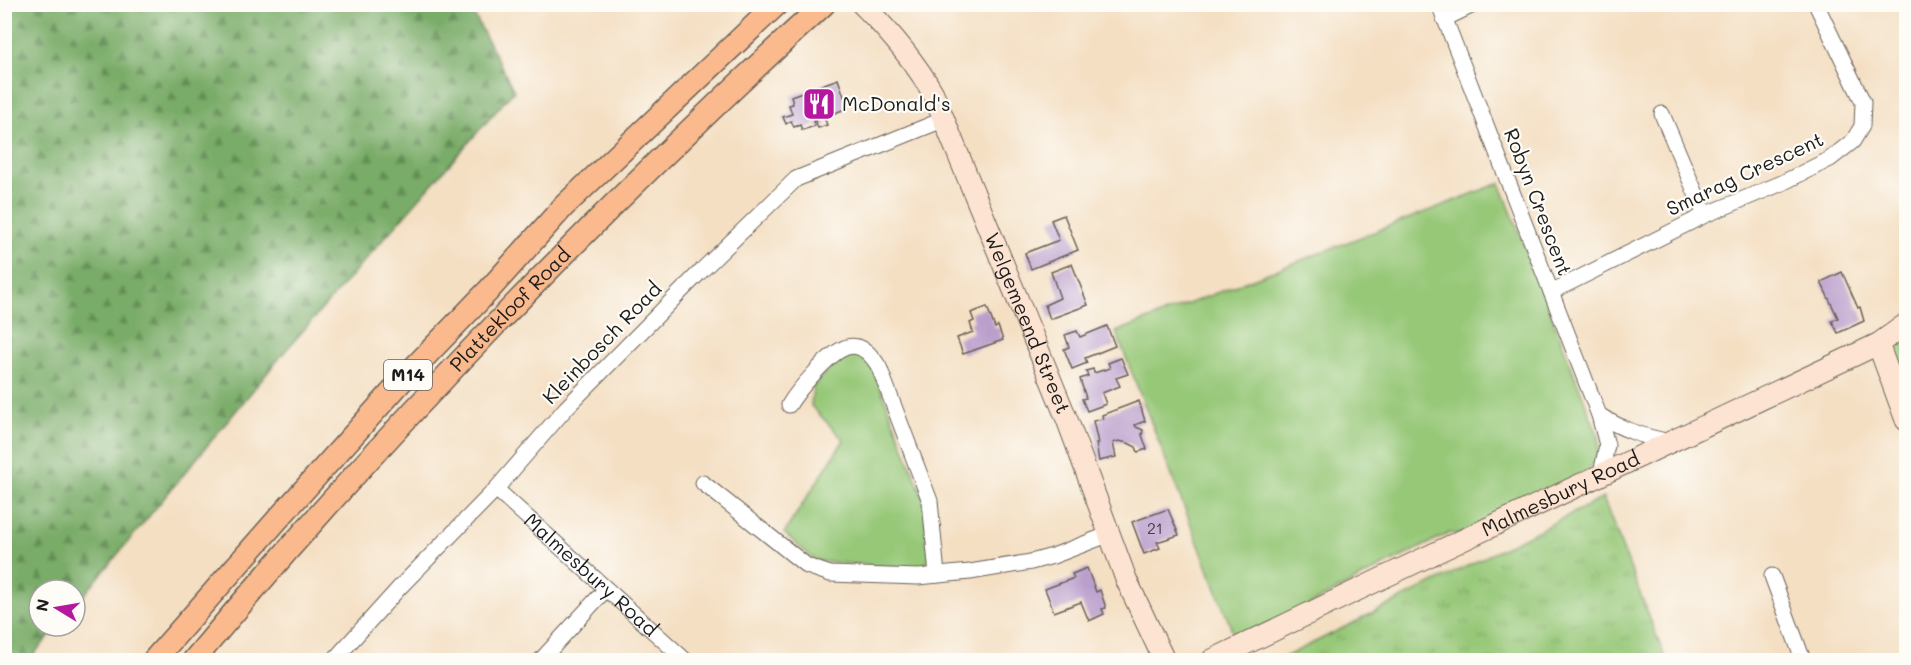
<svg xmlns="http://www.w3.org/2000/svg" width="1911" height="665" viewBox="0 0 1911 665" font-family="Mali,sans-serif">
<defs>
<pattern id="forest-firs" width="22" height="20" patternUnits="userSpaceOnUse" patternTransform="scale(1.5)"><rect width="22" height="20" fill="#79ac68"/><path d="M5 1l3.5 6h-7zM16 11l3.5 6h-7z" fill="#628b55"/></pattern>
<pattern id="park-tufts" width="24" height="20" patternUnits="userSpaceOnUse" patternTransform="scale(1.5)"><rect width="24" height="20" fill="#97c878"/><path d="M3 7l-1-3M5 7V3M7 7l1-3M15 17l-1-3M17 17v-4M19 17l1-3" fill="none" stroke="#82ab67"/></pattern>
</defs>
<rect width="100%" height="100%" fill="#fdfcf7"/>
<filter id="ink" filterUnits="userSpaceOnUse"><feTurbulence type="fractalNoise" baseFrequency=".0167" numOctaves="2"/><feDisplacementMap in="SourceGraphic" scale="12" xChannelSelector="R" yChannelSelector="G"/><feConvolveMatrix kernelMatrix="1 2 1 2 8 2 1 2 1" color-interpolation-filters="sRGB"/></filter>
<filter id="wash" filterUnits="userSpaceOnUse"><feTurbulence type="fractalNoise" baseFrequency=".008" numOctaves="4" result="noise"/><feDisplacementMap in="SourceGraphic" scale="24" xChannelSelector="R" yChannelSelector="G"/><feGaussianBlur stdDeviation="1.35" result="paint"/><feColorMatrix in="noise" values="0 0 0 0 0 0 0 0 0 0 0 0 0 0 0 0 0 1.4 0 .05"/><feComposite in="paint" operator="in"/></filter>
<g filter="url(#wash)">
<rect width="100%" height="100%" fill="#f4dfc3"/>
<!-- green -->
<g fill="#97c878" stroke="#5a724a" stroke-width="1.5">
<path d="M 1500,183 L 1597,433 C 1602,449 1598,461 1586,472 L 1458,535 L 1450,533 L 1381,567 L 1237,643 L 1116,332 Z"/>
<polygon points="1906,333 1906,395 1891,352 1893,343"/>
<polygon points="855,353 870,361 924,499 930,559 921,570 816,561 784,533 844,440 811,406 813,386 841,355"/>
</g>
<!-- forest -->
<polygon fill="url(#forest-firs)" stroke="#4a6442" stroke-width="1.5" points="4,5 469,5 514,91 287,349 75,606 75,590 39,590 39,626 58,626 29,660 4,660"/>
<!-- park -->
<polygon fill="url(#park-tufts)" stroke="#5a724a" stroke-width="1.5" points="1603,498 1666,660 1279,660"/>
<g id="blocks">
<!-- building -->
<g fill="#ba9ecc">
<polygon points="838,79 848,108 824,117 827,125 818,128 815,120 813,121 815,126 802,130 800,125 794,127 791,121 786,124 783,117 792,114 789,105 793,104 791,96"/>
<polygon points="1064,215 1078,250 1031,269 1025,253 1059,240 1051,220"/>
<polygon points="1072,264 1088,305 1050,319 1045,305 1060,298 1051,272"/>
<polygon points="1842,272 1858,308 1860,307 1864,321 1838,333 1832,321 1838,318 1821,282"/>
<polygon points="987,307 995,328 998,326 1003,340 963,354 957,338 973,332 970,323 974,321 971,313"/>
<polygon points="1107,326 1115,346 1085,358 1087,363 1072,369 1064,349 1069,347 1065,335 1077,331 1080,337"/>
<polygon points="1121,358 1128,374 1116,378 1120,386 1102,393 1106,404 1087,411 1082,399 1086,398 1080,379 1088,376 1086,371 1093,369 1094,373 1110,368 1108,363"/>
<polygon points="1139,401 1145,421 1135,425 1136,427 1143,430 1142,435 1147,449 1138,452 1136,447 1128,443 1119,441 1113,443 1116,457 1099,461 1096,443 1098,443 1093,421 1103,419 1102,415"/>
<polygon points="1168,509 1179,535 1157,542 1160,548 1144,554 1132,522"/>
<polygon points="1087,568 1096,592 1100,590 1106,608 1102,609 1104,614 1089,621 1081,602 1054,612 1045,589 1074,578 1072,574"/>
</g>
</g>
</g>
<g filter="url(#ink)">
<use href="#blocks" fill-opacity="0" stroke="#686056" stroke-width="1.5"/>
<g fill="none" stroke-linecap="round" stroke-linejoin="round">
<!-- street casing -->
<g stroke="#686056" stroke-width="17">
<g id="street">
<polyline points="1439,4 1599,415 1607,445 1601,474"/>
<polyline points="1444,19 1475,4"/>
<polyline points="1662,114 1705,215"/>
<polyline points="1551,292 1705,215 1782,183 1830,159 1853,141 1862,126 1863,102 1816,4"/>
<path d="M 789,405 C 797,391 808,380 819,368 C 841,345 859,334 879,367 L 930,501 L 937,575"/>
<path d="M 1599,415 C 1623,430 1642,436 1670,442"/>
<polyline points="703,483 807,566 830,574 918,577 970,572 1031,562 1053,556 1110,534"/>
<path id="s1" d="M 496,489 L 685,660"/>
<polyline points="1772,576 1803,660"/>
<polyline points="334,660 400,587 496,489 566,408 699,273 796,179 945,119"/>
<polyline points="541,660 606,589"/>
</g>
</g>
<!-- secondary casing -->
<g stroke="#686056" stroke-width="23">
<g id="secondary">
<path id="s2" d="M 862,4 C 889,31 914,60 933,93 L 1068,422 L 1126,579 L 1164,660"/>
<polyline points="1878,344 1906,420"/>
<path id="s3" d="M 1212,660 L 1393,573 L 1878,344 L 1906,324"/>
</g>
</g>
<!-- primary casing -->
<g stroke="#686056" stroke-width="25">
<g id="primary">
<polyline points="154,660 277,520 408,374 488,291 564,206 777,4"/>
<path id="s4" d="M 194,660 C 388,427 600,210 824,4"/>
</g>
</g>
<!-- street -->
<use href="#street" stroke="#fff" stroke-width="15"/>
<!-- secondary -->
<use href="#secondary" stroke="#fde3d1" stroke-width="21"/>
<!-- primary -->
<use href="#primary" stroke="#fbba8d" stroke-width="22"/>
</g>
</g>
<!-- icons -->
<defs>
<g id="restaurant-square" transform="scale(1.725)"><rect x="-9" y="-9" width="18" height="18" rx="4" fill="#b5179e" stroke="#fdfcf7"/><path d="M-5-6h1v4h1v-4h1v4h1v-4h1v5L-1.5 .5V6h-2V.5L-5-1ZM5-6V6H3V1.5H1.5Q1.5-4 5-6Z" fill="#fff"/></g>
</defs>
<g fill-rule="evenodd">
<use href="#restaurant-square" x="819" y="104"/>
</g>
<g text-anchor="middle" stroke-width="4.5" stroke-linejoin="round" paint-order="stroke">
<!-- number labels -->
<g font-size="16" fill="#443c48">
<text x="1155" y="534">21</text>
</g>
<!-- shield labels -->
<rect fill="#fdfcf7" stroke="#605f5e" stroke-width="1.5" x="384" y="360" width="48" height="30" rx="4.5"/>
<g font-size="18" font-weight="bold" fill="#1c1c1c">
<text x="408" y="381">M14</text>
</g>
<!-- poi labels -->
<g font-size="20" fill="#1c1c1c" stroke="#fdfcf7" text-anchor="start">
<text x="842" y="111">McDonald's</text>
</g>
<!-- street labels -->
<g font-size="20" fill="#1c1c1c" stroke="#fdfcf7">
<text transform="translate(1745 174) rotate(-25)" y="7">Smarag Crescent</text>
<text transform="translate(1538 202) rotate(69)" y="7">Robyn Crescent</text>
<text dy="7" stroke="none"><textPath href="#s4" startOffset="472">Plattekloof Road</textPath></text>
<text dy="7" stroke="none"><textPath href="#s2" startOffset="363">Welgemeend Street</textPath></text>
<text transform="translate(602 343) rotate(-46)" y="7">Kleinbosch Road</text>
<text dy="7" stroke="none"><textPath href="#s3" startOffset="386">Malmesbury Road</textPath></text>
<text dy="7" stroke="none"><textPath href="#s1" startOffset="128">Malmesbury Road</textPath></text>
</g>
</g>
<!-- margin -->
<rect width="1911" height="665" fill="none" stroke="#fdfcf7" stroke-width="24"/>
<!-- north arrow -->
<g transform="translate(57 608) rotate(281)"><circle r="28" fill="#fdfcf7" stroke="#a3a29f" stroke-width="1.5"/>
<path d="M0-4.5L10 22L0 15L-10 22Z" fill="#b5179e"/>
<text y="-9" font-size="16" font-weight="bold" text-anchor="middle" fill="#1c1c1c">N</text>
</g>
</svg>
